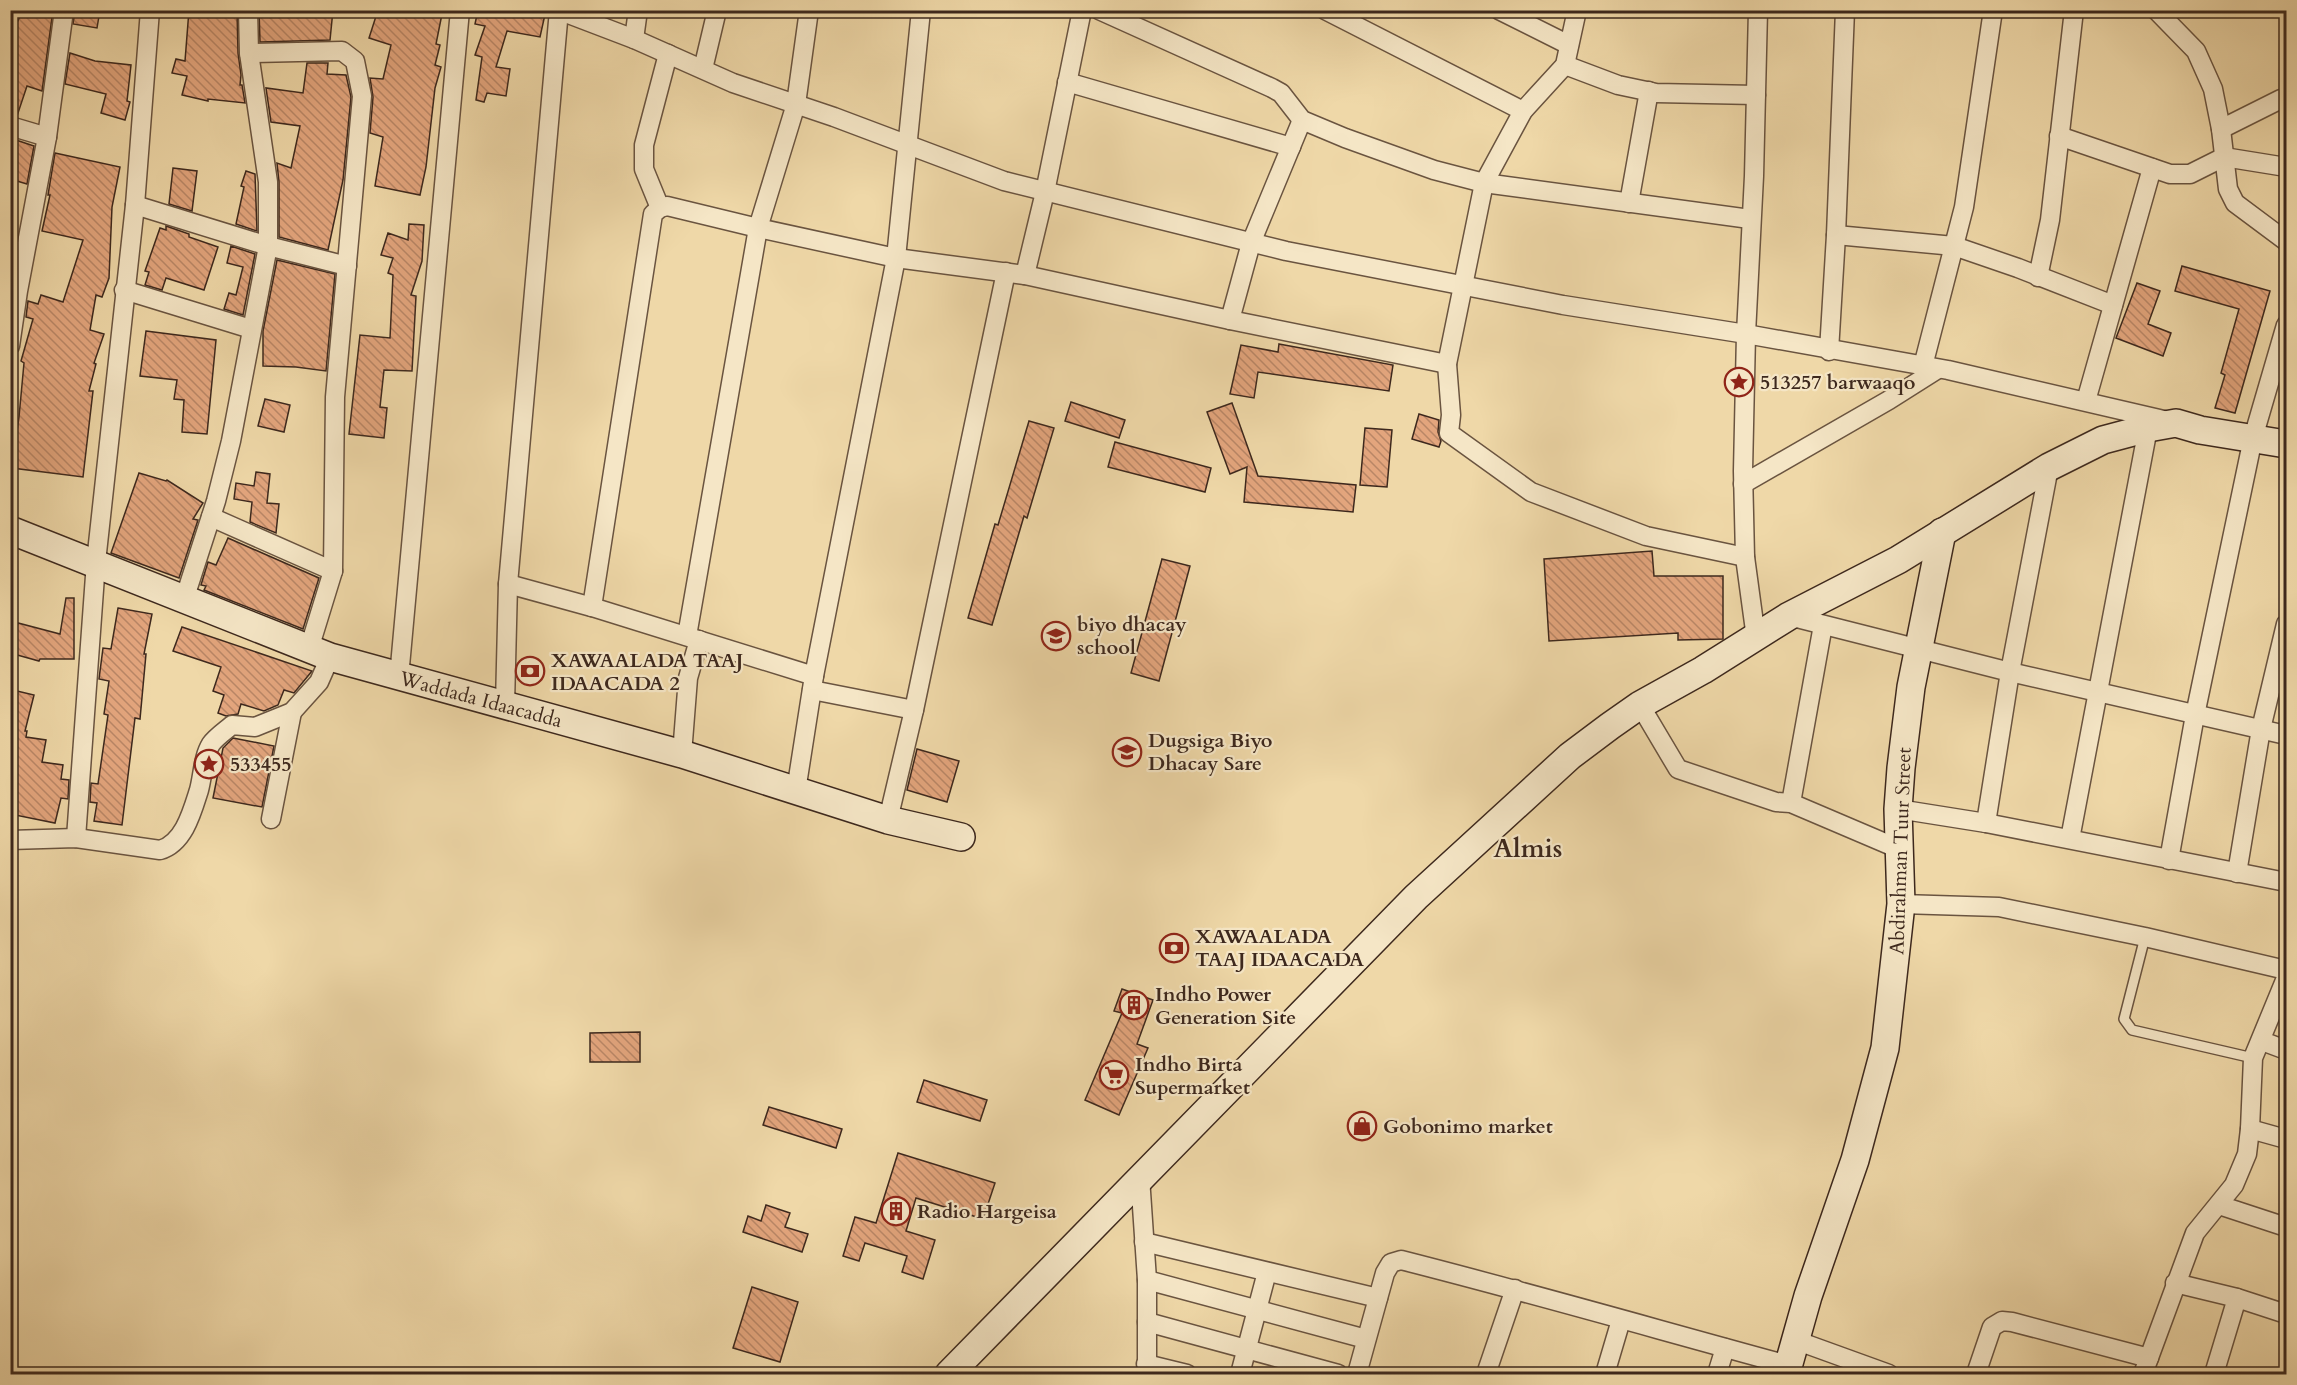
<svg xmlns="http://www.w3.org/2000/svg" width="2297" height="1385" viewBox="0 0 2297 1385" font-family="Cardo,serif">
<defs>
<pattern id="building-back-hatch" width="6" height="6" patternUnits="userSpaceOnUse" patternTransform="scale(1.5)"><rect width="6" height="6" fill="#e3a57d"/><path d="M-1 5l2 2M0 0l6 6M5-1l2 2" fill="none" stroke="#b98666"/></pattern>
</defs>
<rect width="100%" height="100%" fill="#efd8a8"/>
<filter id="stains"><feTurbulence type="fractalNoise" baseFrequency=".00333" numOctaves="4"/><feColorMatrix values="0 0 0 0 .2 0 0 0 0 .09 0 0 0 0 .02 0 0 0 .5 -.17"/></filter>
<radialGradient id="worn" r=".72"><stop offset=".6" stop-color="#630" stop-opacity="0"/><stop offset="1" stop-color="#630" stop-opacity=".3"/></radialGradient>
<!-- building -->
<g fill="url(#building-back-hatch)" stroke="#3d281d" stroke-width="1.5">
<polygon points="22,10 53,10 42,91 27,86 17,116 10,115 10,24 18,21"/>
<polygon points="75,10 100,10 97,28 73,24"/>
<polygon points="189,10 237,10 238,53 241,75 240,85 242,85 245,103 208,99 208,101 182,95 187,76 172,73 176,59 185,61"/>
<polygon points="259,10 333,10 330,40 260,42"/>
<polygon points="378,10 423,10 442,14 436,44 440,45 435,65 441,67 435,88 426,167 420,195 375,186 383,137 370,133 373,97 370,78 383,79 391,45 369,38"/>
<polygon points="478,10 546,10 540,37 507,31 496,67 510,69 506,96 487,93 484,102 476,100 482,57 475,55 485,26 475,24"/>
<polygon points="70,53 95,61 131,65 127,101 130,102 125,120 101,113 106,94 65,84"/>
<polygon points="307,63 328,63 327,74 346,75 351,97 343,180 328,250 279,237 279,182 277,163 291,168 300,126 271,122 266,88 303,93"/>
<polygon points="10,138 34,146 27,184 10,179"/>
<polygon points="55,153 120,167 112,207 109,278 102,297 96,295 90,330 104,334 94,363 96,364 89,391 93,391 83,477 12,468 19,417 24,363 21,361 33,319 26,317 28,301 38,304 41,295 63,302 83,240 42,231 50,195 48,195"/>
<polygon points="173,168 197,171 192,211 169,204"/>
<polygon points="246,171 255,174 257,231 236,224 244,187 241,186"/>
<polygon points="409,224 424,225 422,261 411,295 416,296 412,371 384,370 380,407 387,408 384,438 349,434 360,335 390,338 393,275 388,273 393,258 381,255 388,233 408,240"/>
<polygon points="166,226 189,234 189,237 218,247 204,290 166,278 162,290 145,285 149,272 145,271 160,228 166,230"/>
<polygon points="231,246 255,254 243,315 224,309 229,293 236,295 243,267 227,263"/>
<polygon points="277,260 335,274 326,371 296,367 263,366 263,331"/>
<polygon points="2182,266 2270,291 2235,413 2215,408 2225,375 2221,373 2239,309 2175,291"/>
<polygon points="2137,283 2160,291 2148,324 2171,333 2163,356 2116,338"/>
<polygon points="146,331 216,340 207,434 182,432 184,400 174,399 177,380 140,376"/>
<polygon points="1279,344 1393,365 1389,391 1258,372 1254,398 1230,394 1241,345 1278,352"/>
<polygon points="265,399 290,405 284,432 258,426"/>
<polygon points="1071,402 1125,420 1119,438 1065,421"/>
<polygon points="1232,403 1258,476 1356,485 1353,512 1244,502 1247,467 1230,474 1207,412"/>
<polygon points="1419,414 1439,420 1438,432 1441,441 1439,447 1412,439"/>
<polygon points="1029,421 1054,428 1027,518 1024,516 992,625 968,618 995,524 998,525"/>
<polygon points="1365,428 1392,430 1387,487 1360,485"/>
<polygon points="1115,442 1211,468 1205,492 1108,467"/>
<polygon points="256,472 270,474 267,503 279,504 276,533 250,522 252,502 234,499 236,483 254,486"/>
<polygon points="139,473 166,481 167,480 203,503 193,519 198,520 179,578 111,553"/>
<polygon points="228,538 319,578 303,629 204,590 206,586 201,585 208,562 216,565"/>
<polygon points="1652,551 1654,576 1723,576 1723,639 1678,640 1678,633 1549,641 1544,559"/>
<polygon points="1162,559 1190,566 1159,681 1131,673"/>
<polygon points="66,598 74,598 74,659 40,659 39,661 10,653 18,623 60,634"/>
<polygon points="118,608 152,614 144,654 146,654 140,719 135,718 122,825 94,821 97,803 90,802 91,783 98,784 108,715 104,714 109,681 99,679 103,648 111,649"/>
<polygon points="182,627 312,671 294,693 284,690 278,705 264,711 241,704 238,714 226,716 218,713 224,695 213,691 221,667 173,651"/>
<polygon points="17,691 34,695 25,731 27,731 26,737 46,740 42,762 63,765 61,779 69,780 68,799 61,798 55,823 10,814 10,715"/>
<polygon points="233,738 274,746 262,807 213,798 223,748"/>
<polygon points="917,749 959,761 947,802 907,790"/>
<polygon points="1122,989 1153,1000 1137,1044 1148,1048 1119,1115 1085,1100 1122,1013 1114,1011"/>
<polygon points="640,1032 640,1062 590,1062 590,1033"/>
<polygon points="924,1080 987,1100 980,1121 917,1102"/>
<polygon points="769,1107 842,1129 836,1148 763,1125"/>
<polygon points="898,1153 995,1183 983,1219 916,1198 906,1231 935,1240 923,1279 902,1272 907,1256 865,1243 859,1261 843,1256 855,1217 876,1223"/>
<polygon points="766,1205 790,1213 785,1227 808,1234 802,1252 743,1232 748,1216 761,1221"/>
<polygon points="752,1287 798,1302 780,1362 733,1348"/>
</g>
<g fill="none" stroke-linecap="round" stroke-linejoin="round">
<!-- lane casing -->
<g stroke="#6a5440" stroke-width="12">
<polyline id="lane" points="2145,937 2124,1019 2132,1030 2253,1058"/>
</g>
<!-- street casing -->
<g stroke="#6a5440" stroke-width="21">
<g id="street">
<polyline points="558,10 634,39 733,83 834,117 1004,181 1286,251 1563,305 1746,334 1948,370 2168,421"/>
<polyline points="1099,10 1272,88 1281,93 1302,120 1345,138 1434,170 1484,183 1750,219"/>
<polyline points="1325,10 1523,111"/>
<polyline points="1499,10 1569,45"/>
<polyline points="1577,10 1565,65 1523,111 1484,183 1447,364 1451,415 1449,433 1531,492 1646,536 1745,557"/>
<polyline points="2156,10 2196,51 2213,89 2221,129 2228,189 2235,203 2286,241"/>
<polyline points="10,13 11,10"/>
<polyline points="634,39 638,10"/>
<polyline points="249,53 342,51 355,61 362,96 335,397 333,571 309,649"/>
<polyline points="1565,65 1618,85 1656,93 1756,95"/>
<polyline points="703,69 717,10"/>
<polyline points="1067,82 1291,147"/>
<polyline points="10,126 47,137"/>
<polyline points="2221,129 2281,99 2286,99"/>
<polyline points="2059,136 2170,174 2190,174 2224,157 2286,167"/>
<polyline points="1629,203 1649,91"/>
<polyline points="135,205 268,246 347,266"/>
<polyline points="660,208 644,169 644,145 668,54"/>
<polyline points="1836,235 1954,246 2018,268 2113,305"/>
<polyline points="1025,275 1045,192 1082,10"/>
<polyline points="2038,277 2050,220 2074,10"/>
<polyline points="124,290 251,329"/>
<polyline points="1230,320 1251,243 1302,120"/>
<polyline points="10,346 18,291 47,137 64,10"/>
<polyline points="1829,351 1836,235 1845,10"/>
<polyline points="1923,366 1964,207 1993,10"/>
<polyline points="2086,401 2152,168"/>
<polyline points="1743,484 1889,400 1938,369"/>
<polyline points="211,517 333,571"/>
<polyline points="508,584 592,607 814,676"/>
<polyline points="184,600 216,501 231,441 268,246 268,182 249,53 248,10"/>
<polyline points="592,607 653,214 660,208 667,206 758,228 896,258 1025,275 1230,320 1447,364"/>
<polyline points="1789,616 2010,672 2286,735"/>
<polyline points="687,636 758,228 796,104 809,10"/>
<polyline points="1756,638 1745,557 1743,471 1746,334 1754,176 1758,10"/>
<polyline points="399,677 460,10"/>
<polyline points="812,690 914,710"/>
<polyline points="505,704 508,584 559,10"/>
<polyline points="1640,705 1678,769 1776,802 1791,803 1899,849"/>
<polyline points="682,754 688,678 699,640"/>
<polyline points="796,791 814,676 896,258 921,10"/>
<polyline points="1791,803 1823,625"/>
<polyline points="1898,809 1986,823 2286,882"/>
<polyline points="271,819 292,712"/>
<polyline points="888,820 914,710 1006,272"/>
<polyline points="1986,823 2010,672 2049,467"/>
<polyline points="76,838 96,562 135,205 150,10"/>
<polyline points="2070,839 2148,428"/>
<path d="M 10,840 L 76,838 L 160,850 C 184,843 192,812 199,790 C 203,775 203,757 211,744 C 216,737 225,731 232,725 L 255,727 L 292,712 L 319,682 L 330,657"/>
<polyline points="2169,860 2195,715 2253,438 2286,325"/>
<polyline points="2237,873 2261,729 2286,624"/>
<polyline points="1901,904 1999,907 2145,937 2286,970"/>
<polyline points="2262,1041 2286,1050"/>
<polyline points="2250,1129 2286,1139"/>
<polyline points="1140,1177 1147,1280 1147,1374"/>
<polyline points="2219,1205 2286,1227"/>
<polyline points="1144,1242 1378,1298"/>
<polyline points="1147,1280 1366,1339"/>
<polyline points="2175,1283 2237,1298 2286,1314"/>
<polyline points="1147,1322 1338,1374"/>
<polyline points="1795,1340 1889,1374"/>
<polyline points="1146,1364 1187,1374"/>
<polyline points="1240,1374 1267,1272"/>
<path d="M 1357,1374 L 1385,1273 L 1391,1263 L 1401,1260 C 1531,1293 1659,1330 1788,1365"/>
<polyline points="1486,1374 1515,1289"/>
<polyline points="1605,1374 1621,1320"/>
<polyline points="1717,1374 1725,1348"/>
<polyline points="1976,1374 1992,1327 2002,1321 2012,1322 2149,1358"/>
<polyline points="2143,1374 2195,1233 2234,1185 2247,1154 2250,1129 2253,1058 2286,978"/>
<polyline points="2214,1374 2237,1298"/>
</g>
</g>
<!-- secondary casing -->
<g stroke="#3d281d" stroke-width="30">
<g id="secondary">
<polyline points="10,530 330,657 682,754 888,820 961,837"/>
<polyline points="949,1374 1416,897 1570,756 1610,726 1640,705 1703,670 1789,616 1898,560 2049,467 2103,440 2148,428 2176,423 2200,430 2286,444"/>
<polyline points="1786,1374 1808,1296 1855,1160 1885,1048 1901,904 1898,809 1901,768 1911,687 1942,532"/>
</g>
</g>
<!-- lane -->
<use href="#lane" stroke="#f5e6c6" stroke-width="9"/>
<!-- street -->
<use href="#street" stroke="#f5e6c6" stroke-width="18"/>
<!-- secondary -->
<use href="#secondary" stroke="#f5e6c6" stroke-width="27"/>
</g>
<!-- icons -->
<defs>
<g id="sight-ring" transform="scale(1.5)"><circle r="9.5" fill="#f5e6c6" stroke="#8f2418" stroke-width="1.5"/><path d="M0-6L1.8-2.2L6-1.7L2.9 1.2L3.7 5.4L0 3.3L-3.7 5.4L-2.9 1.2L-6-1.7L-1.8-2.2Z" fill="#8f2418"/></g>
<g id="school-ring" transform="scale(1.5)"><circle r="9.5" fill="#f5e6c6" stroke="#8f2418" stroke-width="1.5"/><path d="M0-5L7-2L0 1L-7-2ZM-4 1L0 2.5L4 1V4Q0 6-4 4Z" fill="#8f2418"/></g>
<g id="bank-ring" transform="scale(1.5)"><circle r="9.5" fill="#f5e6c6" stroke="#8f2418" stroke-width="1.5"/><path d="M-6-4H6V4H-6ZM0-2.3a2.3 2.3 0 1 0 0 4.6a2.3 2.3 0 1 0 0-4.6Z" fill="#8f2418"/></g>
<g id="building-ring" transform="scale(1.5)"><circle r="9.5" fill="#f5e6c6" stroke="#8f2418" stroke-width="1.5"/><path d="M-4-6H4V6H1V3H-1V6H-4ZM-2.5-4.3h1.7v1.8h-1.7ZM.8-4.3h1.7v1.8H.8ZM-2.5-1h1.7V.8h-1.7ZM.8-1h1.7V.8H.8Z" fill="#8f2418"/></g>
<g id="supermarket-ring" transform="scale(1.5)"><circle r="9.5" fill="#f5e6c6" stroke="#8f2418" stroke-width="1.5"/><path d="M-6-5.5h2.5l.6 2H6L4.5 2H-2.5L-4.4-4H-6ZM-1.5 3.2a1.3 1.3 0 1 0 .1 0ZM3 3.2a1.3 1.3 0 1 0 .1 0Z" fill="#8f2418"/></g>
<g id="shop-ring" transform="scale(1.5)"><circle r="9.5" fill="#f5e6c6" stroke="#8f2418" stroke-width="1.5"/><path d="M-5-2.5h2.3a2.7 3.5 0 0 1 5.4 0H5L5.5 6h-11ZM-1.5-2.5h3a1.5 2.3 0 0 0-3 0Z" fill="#8f2418"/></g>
</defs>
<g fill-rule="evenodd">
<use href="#sight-ring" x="1739" y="382"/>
<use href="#school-ring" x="1056" y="636"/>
<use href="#bank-ring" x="530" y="671"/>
<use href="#school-ring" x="1127" y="752"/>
<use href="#sight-ring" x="209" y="764"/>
<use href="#bank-ring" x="1174" y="948"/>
<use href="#building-ring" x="1134" y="1005"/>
<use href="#supermarket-ring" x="1114" y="1075"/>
<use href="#shop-ring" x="1362" y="1126"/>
<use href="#building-ring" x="896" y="1211"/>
</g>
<g text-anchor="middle" stroke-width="4.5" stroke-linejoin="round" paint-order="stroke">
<!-- poi labels -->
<g font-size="20" font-weight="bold" fill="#3d281d" stroke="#f5e6c6" text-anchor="start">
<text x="1760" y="389">513257 barwaaqo</text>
<text x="1077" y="631">biyo dhacay<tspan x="1077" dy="23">school</tspan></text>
<text x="551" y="667">XAWAALADA TAAJ<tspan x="551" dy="23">IDAACADA 2</tspan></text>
<text x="1148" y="747">Dugsiga Biyo<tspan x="1148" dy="23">Dhacay Sare</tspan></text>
<text x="230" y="771">533455</text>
<text x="1195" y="943">XAWAALADA<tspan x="1195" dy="23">TAAJ IDAACADA</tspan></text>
<text x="1155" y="1001">Indho Power<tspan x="1155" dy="23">Generation Site</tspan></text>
<text x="1135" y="1071">Indho Birta<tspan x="1135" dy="23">Supermarket</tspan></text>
<text x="1383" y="1133">Gobonimo market</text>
<text x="917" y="1218">Radio Hargeisa</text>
</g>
<!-- street labels -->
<g font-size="20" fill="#3d281d" stroke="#f5e6c6">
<text transform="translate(481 699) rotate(15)" y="7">Waddada Idaacadda</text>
<text transform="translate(1900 851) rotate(-88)" y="7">Abdirahman Tuur Street</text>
</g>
<!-- district labels -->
<g font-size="26" font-weight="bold" fill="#3d281d" stroke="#f5e6c6">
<text x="1528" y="857">Almis</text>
</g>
</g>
<!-- margin -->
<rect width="2297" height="1385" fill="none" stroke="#efd8a8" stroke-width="36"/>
<rect x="12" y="12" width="2273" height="1361" fill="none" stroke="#3d281d" stroke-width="3"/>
<rect x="18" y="18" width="2261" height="1349" fill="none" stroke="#3d281d" stroke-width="1.5"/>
<rect width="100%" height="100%" filter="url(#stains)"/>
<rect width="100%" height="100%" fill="url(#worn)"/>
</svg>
